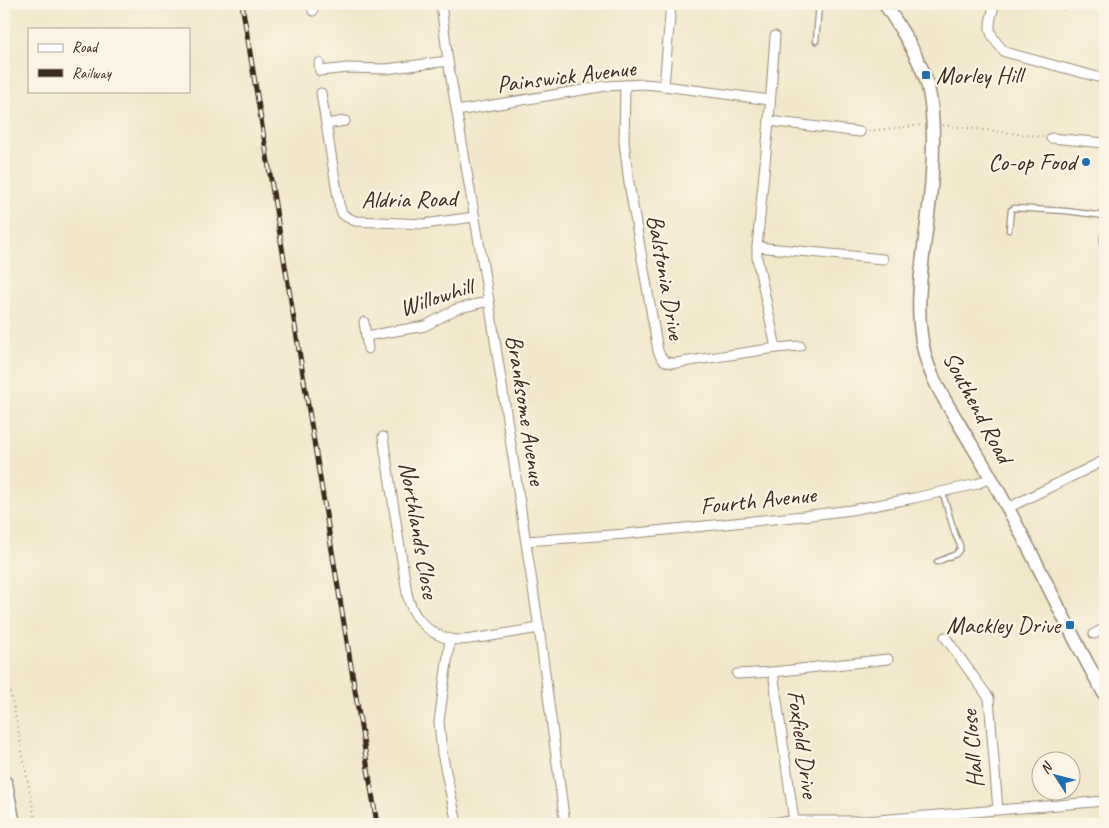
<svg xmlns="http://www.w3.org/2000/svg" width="1109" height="828" viewBox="0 0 1109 828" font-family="Caveat,sans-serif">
<rect width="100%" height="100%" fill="#fcf5e5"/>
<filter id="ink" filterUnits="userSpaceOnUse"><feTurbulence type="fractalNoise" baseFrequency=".02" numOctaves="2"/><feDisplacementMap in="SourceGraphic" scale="10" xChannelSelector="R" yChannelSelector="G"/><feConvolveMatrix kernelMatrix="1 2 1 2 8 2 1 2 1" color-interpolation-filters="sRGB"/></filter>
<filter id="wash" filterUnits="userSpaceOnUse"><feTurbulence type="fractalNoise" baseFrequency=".0096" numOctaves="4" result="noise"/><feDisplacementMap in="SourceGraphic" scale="20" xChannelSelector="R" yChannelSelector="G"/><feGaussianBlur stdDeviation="1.12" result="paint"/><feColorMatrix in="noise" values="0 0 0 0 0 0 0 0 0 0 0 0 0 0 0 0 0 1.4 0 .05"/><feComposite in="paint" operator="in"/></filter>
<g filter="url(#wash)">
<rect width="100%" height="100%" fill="#f2e7cb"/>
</g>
<g filter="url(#ink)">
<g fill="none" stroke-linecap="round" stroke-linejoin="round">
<!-- lane casing -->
<g stroke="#968874" stroke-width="7">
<g id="lane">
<path d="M 1052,4 C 1059,6 1066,9 1072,4"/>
<polyline points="816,41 819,4"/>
<polyline points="1009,230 1011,210 1014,208 1066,211 1105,216"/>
<polyline points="937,562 956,554 960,549 960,545 955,534 942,491"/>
</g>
</g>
<!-- street casing -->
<g stroke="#968874" stroke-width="11">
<g id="street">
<polyline points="312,4 313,11"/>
<polyline points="441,4 448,61 489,301 539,628 565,824"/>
<path d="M 995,4 C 987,27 987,34 1005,52 L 1105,79"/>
<polyline points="775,36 769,121 757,247 757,258 776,348"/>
<polyline points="319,63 320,71 348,68 386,69 448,61"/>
<path d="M 625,85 L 624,142 L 629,183 L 658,351 C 662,361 666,363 676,363 L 776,348 L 800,346"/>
<polyline points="664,86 671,4"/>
<polyline points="321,93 339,204 342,213 345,216 355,221 424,224 474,217"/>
<polyline points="457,111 606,86 644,84 664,86 770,100"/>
<polyline points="769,121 860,132"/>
<polyline points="326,124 345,121"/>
<polyline points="1051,138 1105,143"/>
<polyline points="1105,237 1105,248"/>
<polyline points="757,247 883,259"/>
<polyline points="364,322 368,349"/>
<polyline points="366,336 425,326 456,309 489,301"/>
<path d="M 383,437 L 407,593 C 411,615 427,634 450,639 C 461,642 474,638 485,637 C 503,634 521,631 539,628"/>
<polyline points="1008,508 1105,460"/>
<polyline points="526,541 626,534 803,516 851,510 914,498 977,484 991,477"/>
<polyline points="1094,634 1105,628"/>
<polyline points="945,637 989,698 998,810"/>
<polyline points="450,639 439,722 442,753 457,824"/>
<polyline points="737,674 773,672"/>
<polyline points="794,821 773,672 888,659"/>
<polyline points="752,824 794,821 867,821 1105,801"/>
</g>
</g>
<!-- secondary casing -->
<g stroke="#968874" stroke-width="15">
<path id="secondary" d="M 885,4 C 900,28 917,53 926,80 C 932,99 933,121 933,140 C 933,168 931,196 927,223 C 922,266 914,308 924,351 C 930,377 944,399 958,422 C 972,446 987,469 1000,494 C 1037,560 1067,629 1105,695"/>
</g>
<!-- highway casing -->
<g stroke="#968874" stroke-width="19">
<polyline id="highway" points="4,784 12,824"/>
</g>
<!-- path -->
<g stroke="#968874" stroke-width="2" stroke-dasharray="1 4" stroke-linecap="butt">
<polyline points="943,125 1043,137"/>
<polyline points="869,131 922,125"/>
<polyline points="4,663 15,714 36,824"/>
</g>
<!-- lane -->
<use href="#lane" stroke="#fff" stroke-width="4.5"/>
<!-- street -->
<use href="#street" stroke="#fff" stroke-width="9"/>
<!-- secondary -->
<use href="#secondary" stroke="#fff" stroke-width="12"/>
<!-- highway -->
<use href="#highway" stroke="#fff" stroke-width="16"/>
<!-- rail casing -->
<g stroke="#3b2a1e" stroke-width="5">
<polyline id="rail" points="242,4 377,824"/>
</g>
<!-- rail -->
<use href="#rail" stroke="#fcf5e5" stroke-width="3" stroke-dasharray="9" stroke-linecap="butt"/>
</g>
</g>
<!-- markers -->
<g fill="#1f6fb2" stroke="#fcf5e5" stroke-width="2">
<rect x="921" y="70" width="10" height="10" rx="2.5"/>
<circle cx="1086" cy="162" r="5"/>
<rect x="1065" y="620" width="10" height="10" rx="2.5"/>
</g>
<g text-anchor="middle" stroke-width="4.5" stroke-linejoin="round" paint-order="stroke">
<!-- poi labels -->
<g font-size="24" fill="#3b2a1e" stroke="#fcf5e5" text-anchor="end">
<text x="936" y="83" text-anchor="start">Morley Hill</text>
<text x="1076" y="170">Co-op Food</text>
<text x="1060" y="633">Mackley Drive</text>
</g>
<!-- street labels -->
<g font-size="24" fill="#3b2a1e" stroke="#fcf5e5">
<text transform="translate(566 76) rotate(-7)" y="8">Painswick Avenue</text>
<text transform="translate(409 199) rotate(-1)" y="8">Aldria Road</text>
<text transform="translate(666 277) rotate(80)" y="8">Balstonia Drive</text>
<text transform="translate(436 297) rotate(-18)" y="8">Willowhill</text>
<text transform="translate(978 407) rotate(62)" y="8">Southend Road</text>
<text transform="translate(526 410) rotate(81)" y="8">Branksome Avenue</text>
<text transform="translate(758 500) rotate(-6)" y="8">Fourth Avenue</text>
<text transform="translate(419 530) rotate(80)" y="8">Northlands Close</text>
<text transform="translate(803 744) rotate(82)" y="8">Foxfield Drive</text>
<text transform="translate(972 749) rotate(-95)" y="8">Hall Close</text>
</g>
</g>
<!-- margin -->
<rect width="1109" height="828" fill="none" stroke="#fcf5e5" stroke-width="20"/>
<!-- legend -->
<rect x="28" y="28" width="162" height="65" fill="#fcf5e5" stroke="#afa495"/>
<rect x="38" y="44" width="25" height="8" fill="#ffffff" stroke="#afa495"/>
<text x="72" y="52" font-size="15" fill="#3b2a1e">Road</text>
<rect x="38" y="69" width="25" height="8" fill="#3b2a1e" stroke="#afa495"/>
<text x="72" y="78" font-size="15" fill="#3b2a1e">Railway</text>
<!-- north arrow -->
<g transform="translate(1056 776) rotate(306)"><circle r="24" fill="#fcf5e5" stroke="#afa495"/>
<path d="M0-4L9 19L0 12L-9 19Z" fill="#1f6fb2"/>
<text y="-8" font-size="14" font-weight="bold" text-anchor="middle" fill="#3b2a1e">N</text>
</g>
</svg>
